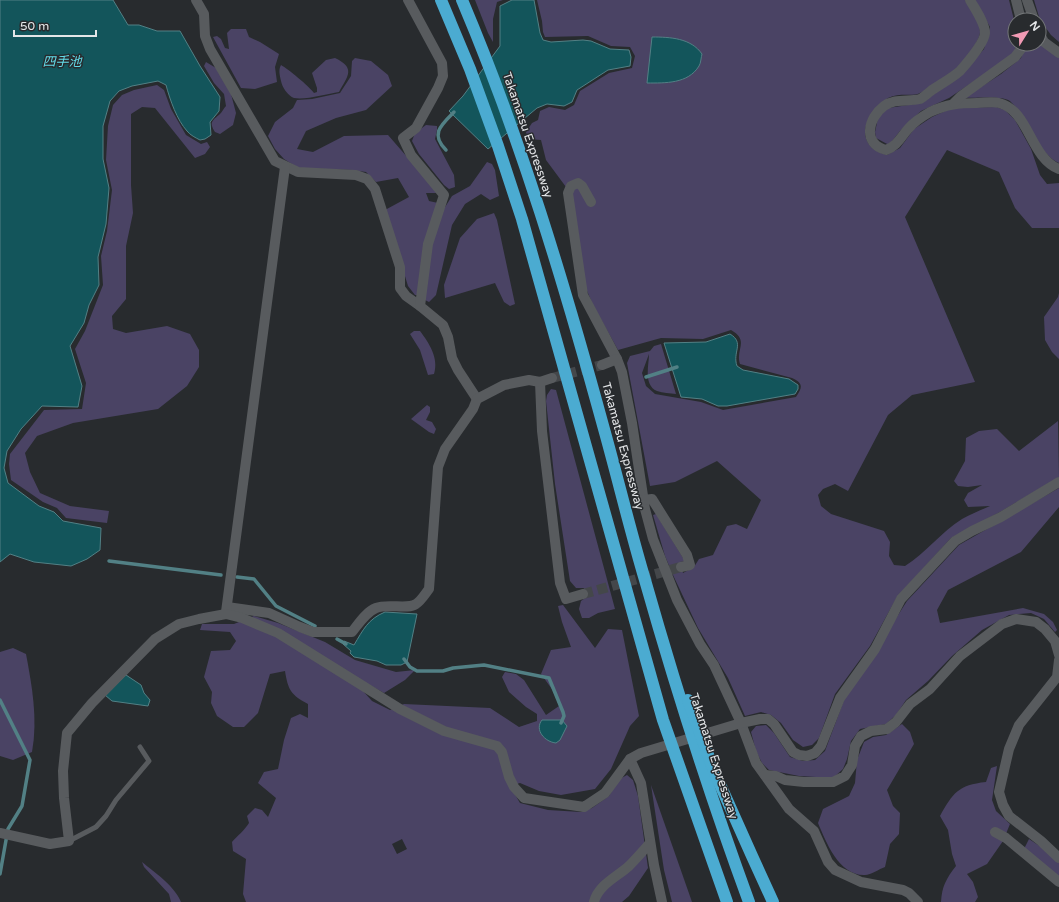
<svg xmlns="http://www.w3.org/2000/svg" width="1059" height="902" viewBox="0 0 1059 902" font-family="'Varela Round','Noto Sans JP',sans-serif">
<rect width="100%" height="100%" fill="#282b2e"/>
<!-- green -->
<g fill="#4a4364" fill-rule="evenodd">
<polygon points="475,0 503,0 497,2 493,19 493,42 488,33"/>
<path d="M 537,0 L 965,0 C 970,9 981,23 980,33 C 978,44 965,59 958,67 C 952,72 928,90 920,93 C 913,97 900,92 888,98 C 884,100 881,104 878,107 C 860,124 859,148 887,155 L 900,148 L 914,129 L 932,117 L 952,108 L 996,107 L 1005,110 L 1015,120 L 1031,149 L 1040,175 L 1047,184 L 1059,183 L 1059,228 L 1032,228 L 1015,208 L 999,172 L 947,150 L 905,217 L 975,382 L 912,395 L 888,415 L 848,491 L 835,484 L 823,489 L 818,495 L 821,506 L 831,514 L 884,531 L 890,542 L 889,556 L 894,565 L 905,566 C 926,553 941,532 962,519 C 971,514 981,510 990,506 L 968,507 L 964,500 L 968,493 L 982,485 L 968,487 L 958,486 L 954,481 L 965,461 L 966,438 L 979,431 L 997,429 L 1019,451 L 1058,421 L 1059,477 L 1000,512 L 951,538 L 897,597 L 870,646 L 835,694 L 819,738 L 812,745 L 803,747 L 793,740 L 781,723 L 771,715 L 761,712 L 745,716 L 728,678 L 698,628 L 673,575 L 665,556 L 653,515 L 656,514 L 685,561 L 680,562 L 683,573 L 694,567 L 699,559 L 713,555 L 727,526 L 736,524 L 747,529 L 761,500 L 717,461 L 675,482 L 650,486 L 627,363 L 630,356 L 650,351 L 654,346 L 661,344 L 676,394 C 670,393 663,393 657,391 C 643,385 649,365 649,354 L 642,373 L 646,386 L 655,394 L 701,402 L 723,410 L 796,397 C 803,387 803,383 792,378 L 740,364 C 735,349 750,341 731,330 L 703,339 L 661,338 L 618,350 L 593,305 L 585,286 L 566,187 L 546,160 L 541,140 L 528,139 L 526,132 L 532,123 L 538,120 L 540,111 L 549,107 L 565,110 L 574,105 L 580,91 L 609,73 L 632,68 L 635,56 L 630,47 L 611,46 L 588,36 L 545,37 L 543,32 L 542,21 Z"/>
<polygon points="975,0 1009,0 1015,24 1015,44 1017,44 1013,55 949,98 921,111 900,131 889,145 876,138 875,132 878,118 888,108 922,103 965,71 984,49 990,27"/>
<polygon points="1034,0 1059,0 1059,42 1051,35 1040,20"/>
<polygon points="231,29 246,29 249,37 260,42 279,54 275,67 277,82 255,89 241,88 213,37 217,36 221,39 225,48 229,49 227,33"/>
<path d="M 1039,38 L 1059,56 L 1059,163 C 1040,155 1030,124 1016,108 C 1015,106 1012,103 1010,101 C 1003,96 974,98 964,98 L 1001,74 L 1021,58 L 1026,44 L 1039,44 Z"/>
<path d="M 335,58 C 356,68 348,76 339,92 C 327,94 306,100 294,98 C 288,96 282,87 281,81 C 280,76 278,70 281,65 C 288,69 309,86 314,93 L 317,92 L 317,88 L 312,73 L 326,60 Z"/>
<polygon points="355,58 371,61 388,75 392,86 366,110 336,118 306,131 297,149 313,152 344,136 388,135 434,188 436,193 426,193 429,201 438,203 419,295 415,295 408,286 385,210 409,197 398,178 376,182 366,172 352,170 298,168 284,159 275,149 268,136 275,122 293,108 297,100 312,99 340,93 351,76 352,61"/>
<path d="M 206,62 L 216,68 L 231,94 L 236,113 L 233,125 L 220,134 L 215,132 C 209,122 212,121 220,114 C 222,112 224,108 226,106 L 224,94 L 214,83 L 204,66 Z"/>
<polygon points="157,85 164,90 171,109 186,135 201,144 207,142 210,147 205,154 195,158 155,108 142,107 131,114 131,185 133,213 126,246 126,299 112,316 113,329 126,333 167,326 190,334 199,350 199,367 187,386 158,409 73,423 37,436 25,453 30,472 40,493 70,506 109,511 107,523 66,518 57,508 43,502 11,480 9,464 10,454 44,410 82,409 86,383 75,349 85,331 103,285 101,256 107,231 112,190 106,160 108,126 113,105 122,95 134,90"/>
<polygon points="426,125 437,126 437,130 435,139 454,175 455,187 449,189 444,185 419,154 412,141 415,133"/>
<polygon points="487,162 492,164 495,170 499,196 490,200 481,194 465,204 452,225 436,295 429,302 425,300 431,247 442,212 452,196 470,186"/>
<polygon points="494,213 497,220 515,304 510,306 504,302 495,283 445,298 444,285 460,238 477,219"/>
<polygon points="1059,293 1059,359 1052,352 1045,340 1044,317 1058,297"/>
<path d="M 414,331 L 420,331 C 429,343 439,358 434,374 L 428,375 L 420,350 L 410,334 Z"/>
<polygon points="551,389 556,390 615,609 598,613 589,618 582,618 579,609 581,601 585,598 584,588 576,588 570,581 555,484 546,401 547,395"/>
<polygon points="427,405 430,407 430,412 426,420 432,422 436,429 434,434 429,432 411,419"/>
<polygon points="1059,488 1059,507 1021,552 948,590 937,610 940,623 1023,608 1044,614 1053,622 1057,630 1055,632 1044,619 1031,613 1009,615 982,630 952,656 928,681 906,700 896,715 886,724 860,729 851,741 847,759 843,769 833,778 799,776 769,770 762,763 756,751 751,732 756,726 766,725 774,733 790,757 803,761 815,760 825,751 844,700 907,601 959,545"/>
<path d="M 563,605 L 595,648 L 608,629 L 622,630 L 639,716 L 630,726 L 611,769 L 595,789 L 561,795 L 539,791 L 520,783 L 510,786 L 520,803 L 548,810 L 581,812 L 592,808 L 609,796 L 618,780 L 627,775 L 633,780 L 638,796 L 648,868 L 629,896 L 622,902 L 246,902 L 243,894 L 246,859 L 233,851 L 232,842 C 238,835 244,831 249,823 L 247,816 L 255,808 L 262,810 L 268,817 L 276,798 L 258,783 L 264,772 L 278,769 L 284,740 L 291,718 L 300,714 L 308,718 L 308,704 C 291,695 288,690 285,671 L 270,674 L 258,713 L 244,727 L 233,727 L 217,716 L 211,703 L 212,692 L 204,677 L 211,651 L 230,650 L 236,641 L 230,632 L 200,630 L 202,624 L 234,624 L 254,616 L 278,623 L 325,642 L 355,660 L 396,672 L 415,670 L 405,680 L 384,693 L 368,684 L 363,691 L 372,701 L 390,710 L 404,704 L 490,708 L 519,727 L 537,721 L 537,714 L 526,707 L 509,692 L 502,677 L 505,672 L 516,674 L 524,680 L 546,715 L 559,706 L 554,692 L 541,674 L 551,650 L 571,647 L 562,622 L 558,606 ZM 402,839 L 407,849 L 397,854 L 392,844 Z"/>
<path d="M 13,648 L 26,654 C 32,686 38,719 32,752 L 13,760 L 0,756 L 0,652 Z"/>
<path d="M 902,724 L 910,732 L 914,744 L 887,790 L 893,806 L 900,813 L 899,834 L 890,844 L 885,867 C 879,869 871,875 865,875 C 839,876 826,842 818,823 L 823,809 L 849,796 L 855,783 L 857,760 L 864,742 L 873,737 L 886,735 Z"/>
<path d="M 997,766 L 992,800 L 996,811 L 1010,824 L 1003,841 L 987,864 L 967,874 L 973,882 L 978,897 L 975,902 L 941,902 C 942,886 946,879 956,866 L 952,854 L 948,830 L 940,816 C 953,793 958,785 986,782 L 991,768 Z"/>
<polygon points="651,785 692,902 672,902 664,870"/>
<polygon points="1029,839 1047,851 1059,862 1059,879 1024,849"/>
<path d="M 142,862 C 155,873 174,885 181,902 L 171,902 L 169,894 L 144,867 Z"/>
</g>
<!-- water -->
<g fill="#13555b" stroke="#528085">
<path d="M 0,0 L 113,0 L 128,25 L 139,25 L 157,31 L 180,31 L 200,66 L 220,97 L 219,111 L 210,122 L 211,135 L 205,139 L 200,140 C 196,138 190,135 187,131 C 177,120 170,100 166,85 L 158,81 L 132,86 L 119,91 L 110,101 L 103,126 L 103,159 L 109,188 L 106,224 L 98,257 L 99,285 L 89,305 L 84,323 L 70,346 L 82,386 L 78,407 L 42,406 L 21,429 L 7,451 L 4,468 L 8,483 L 39,506 L 54,512 L 63,521 L 101,528 L 100,550 L 87,559 L 71,566 L 34,562 L 10,554 L 0,562 Z"/>
<polygon points="512,0 534,0 540,33 543,40 551,42 583,40 591,41 610,49 629,50 631,57 630,66 608,70 577,90 572,102 564,106 547,104 537,108 488,149 449,111 463,96 500,46 500,6"/>
<path d="M 652,37 C 670,37 691,38 702,54 C 701,57 701,63 699,66 C 688,84 665,83 647,83 Z"/>
<path d="M 730,334 C 745,343 732,352 737,366 L 743,370 L 789,379 L 798,385 L 798,389 L 795,394 L 727,406 L 718,406 L 702,399 L 681,397 L 664,343 L 706,342 Z"/>
<path d="M 385,612 L 417,614 L 407,662 L 401,665 L 386,665 L 377,661 L 354,657 L 350,653 L 351,651 L 343,644 L 344,641 L 354,645 C 363,630 368,619 385,612 Z"/>
<polygon points="126,675 141,685 144,693 150,700 148,706 112,701 105,695"/>
<path d="M 542,720 L 562,720 L 567,726 L 560,740 L 556,743 C 545,742 534,730 542,720 Z"/>
</g>
<g fill="none" stroke-linecap="round" stroke-linejoin="round">
<!-- stream -->
<g stroke="#528085" stroke-width="3.5">
<path d="M 446,150 C 430,134 441,125 454,112"/>
<polyline points="646,377 677,367"/>
<polyline points="109,561 221,575"/>
<polyline points="237,577 254,579 276,606 315,626"/>
<polyline points="337,639 346,644"/>
<polyline points="404,659 410,667 417,671 443,671 453,668 484,665 549,678 563,712 564,716 561,723"/>
<polyline points="0,700 30,760 22,806 8,829 0,874"/>
</g>
<!-- minor-tunnel -->
<g stroke="#44474a" stroke-width="10" stroke-dasharray="10 5" stroke-linecap="butt">
<polyline points="552,378 602,365"/>
<polyline points="583,594 681,567"/>
</g>
<!-- service -->
<polyline stroke="#585b5e" stroke-width="5" points="69,841 96,827 106,816 116,800 149,761 140,747"/>
<!-- minor -->
<g stroke="#585b5e" stroke-width="10">
<polyline points="196,0 204,14 205,36 210,49 275,161 298,172 356,175 367,179 375,189 400,267 400,288 406,296 420,306"/>
<polyline points="408,0 442,63 443,76 438,88 416,128 403,138 411,155 444,195 428,244 420,306 443,325 448,337 452,358 458,370 477,399"/>
<path d="M 970,0 C 975,9 985,23 985,33 C 984,44 967,63 960,71 C 952,78 941,84 932,90 C 928,93 924,97 920,99 C 908,102 895,98 884,106 C 868,118 862,144 886,150 C 897,146 901,137 908,129 C 913,123 923,116 930,112 C 947,104 959,103 977,103 C 984,103 993,101 999,103 C 1029,110 1030,158 1059,169"/>
<polyline points="1016,0 1021,20"/>
<polyline points="1027,0 1034,20"/>
<polyline points="1039,33 1044,42 1059,53"/>
<polyline points="954,103 961,96 1015,57 1021,49 1022,44"/>
<polyline points="591,202 582,186 578,183 571,186 568,193 583,295 617,359"/>
<polyline points="602,365 617,359 622,372 632,423 645,509 653,539 677,600 700,644 714,665 741,723 756,763 789,809 814,831 828,862 835,870 861,882 903,890 909,893 918,902"/>
<polyline points="540,382 542,431 560,583 566,599 583,594"/>
<polyline points="644,500 652,499 687,555 690,565 681,567"/>
<path d="M 227,607 L 269,613 L 300,627 L 313,632 L 352,632 C 359,623 366,612 376,608 C 388,603 407,610 416,604 C 421,601 425,594 429,589 L 438,467 L 445,449 L 473,409 L 477,399 L 504,385 L 529,380 L 540,382 L 552,378"/>
<polyline points="226,612 285,167"/>
<polyline points="1059,660 1057,677 1019,725 1009,749 999,792 1003,805 1009,816 1041,841 1059,858"/>
<polyline points="630,759 641,783 654,865 662,902"/>
<polyline points="765,775 776,776 785,780 804,782 833,782 845,776 852,765 855,746 861,736 871,731 887,729 896,722 910,704 930,689 960,656 1002,624 1016,619 1036,622 1045,629 1055,641 1059,655"/>
<polyline points="995,832 1006,838 1059,882"/>
<polyline points="0,833 50,844 69,841 64,798 63,771 67,733 92,703 155,639 179,624 199,619 226,614 242,618 278,633 400,709 444,731 497,746 502,752 509,777 514,787 524,798 584,807 605,793 630,759 641,753 741,723 760,719 768,719 774,724 793,752 799,755 807,756 815,753 821,746 840,698 875,649 901,599 955,541 972,531 1001,517 1059,482"/>
<path d="M 594,902 C 598,885 617,877 629,866 C 636,859 643,851 650,843"/>
</g>
<!-- motorway -->
<g stroke="#4babd1" stroke-width="12">
<polyline points="441,0 470,69 498,146 522,219 663,720 727,902"/>
<path d="M 462,0 C 521,139 564,283 604,429 C 618,479 630,530 645,580 C 676,689 710,796 749,902"/>
<polyline points="688,700 714,771 752,856 773,902"/>
</g>
</g>
<g text-anchor="middle" stroke-width="3" stroke-linejoin="round" paint-order="stroke">
<!-- street labels -->
<g font-size="12" fill="#e4e6e8" stroke="#282b2e">
<text transform="translate(528 135) rotate(71)" y="4">Takamatsu Expressway</text>
<text transform="translate(623 446) rotate(75)" y="4">Takamatsu Expressway</text>
<text transform="translate(714 756) rotate(72)" y="4">Takamatsu Expressway</text>
</g>
<!-- water labels -->
<g font-size="13" font-style="italic" fill="#62dbe8" stroke="#282b2e">
<text x="62" y="66">四手池</text>
</g>
</g>
<!-- north arrow -->
<g transform="translate(1027 32) rotate(53)"><circle r="19" fill="#282b2e" stroke="#737678"/>
<path d="M0-3L7 15L0 10L-7 15Z" fill="#f19ab4"/>
<text y="-6" font-size="11" font-weight="bold" text-anchor="middle" fill="#e4e6e8">N</text>
</g>
<!-- scale -->
<path d="M14 30v6h82v-6" fill="none" stroke="#e4e6e8" stroke-width="2"/>
<text x="20" y="30" font-size="12" fill="#e4e6e8" stroke="#282b2e" stroke-width="3" paint-order="stroke">50 m</text>
</svg>
